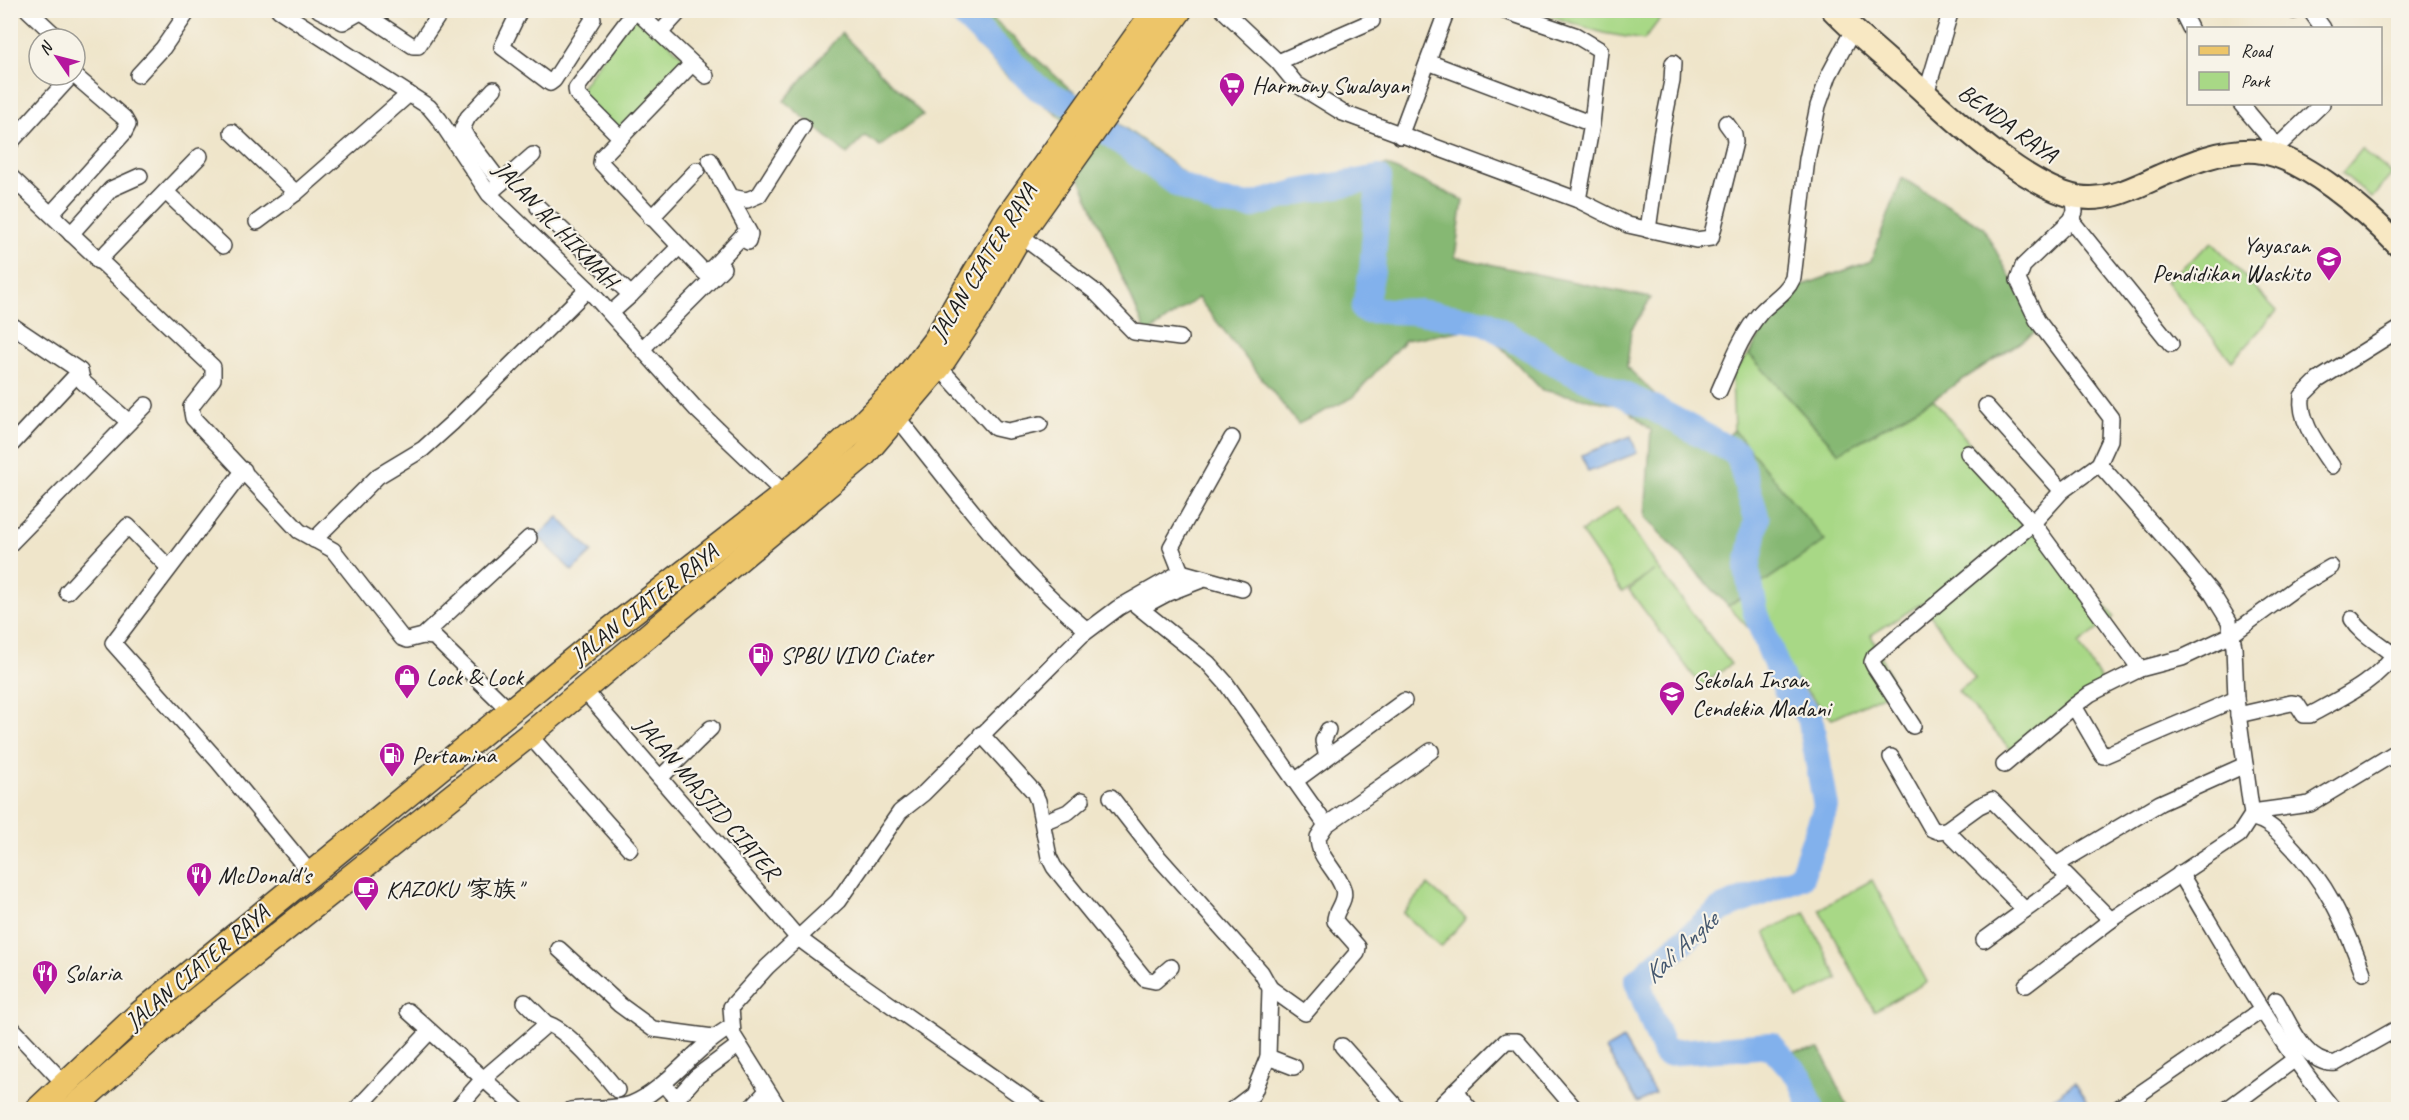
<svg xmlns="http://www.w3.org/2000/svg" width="2409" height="1120" viewBox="0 0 2409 1120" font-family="Caveat,'LXGW WenKai TC',sans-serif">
<rect width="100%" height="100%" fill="#f7f3e8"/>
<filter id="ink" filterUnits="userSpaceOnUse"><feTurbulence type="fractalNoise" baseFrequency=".0167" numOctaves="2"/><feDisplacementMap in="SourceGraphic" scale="12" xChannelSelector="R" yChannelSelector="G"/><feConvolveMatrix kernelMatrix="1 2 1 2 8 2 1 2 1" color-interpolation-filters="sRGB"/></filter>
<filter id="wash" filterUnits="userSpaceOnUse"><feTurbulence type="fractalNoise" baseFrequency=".008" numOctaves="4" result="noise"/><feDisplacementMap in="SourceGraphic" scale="24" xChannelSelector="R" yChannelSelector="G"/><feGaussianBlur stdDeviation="1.35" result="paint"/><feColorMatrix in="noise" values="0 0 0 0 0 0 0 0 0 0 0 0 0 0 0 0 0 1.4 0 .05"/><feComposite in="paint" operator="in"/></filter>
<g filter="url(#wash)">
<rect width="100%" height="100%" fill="#efe5ca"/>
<!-- green -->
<g fill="#a8d886" stroke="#627a51" stroke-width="1.5">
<polygon points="635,11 695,68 621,138 577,94"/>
<polygon points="1535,11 1666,11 1644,40 1603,33"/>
<polygon points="2362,149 2392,174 2372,198 2342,173"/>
<polygon points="2212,242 2277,311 2232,361 2166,281"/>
<polygon points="1749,354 1839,453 1933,399 2114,617 2079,644 2105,687 2012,751 1958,691 1975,679 1922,603 1871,635 1896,689 1832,719 1728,606 1824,541 1734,430 1732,375"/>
<polygon points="1618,507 1658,568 1731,664 1701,686 1629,590 1655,570 1622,592 1581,532"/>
<polygon points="1872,880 1927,982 1874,1011 1819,909"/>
<polygon points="1428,885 1466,918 1441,947 1403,913"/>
<polygon points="1805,912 1838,979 1797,999 1765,932"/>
</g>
<!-- forest -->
<g fill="#86b873" stroke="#516a48" stroke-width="1.5">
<polygon points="912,11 984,11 1070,89 1150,146 1195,182 1235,195 1270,193 1386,165 1463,200 1455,257 1651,298 1631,330 1627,367 1713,452 1734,430 1825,541 1728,606 1645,517 1651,430 1623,406 1542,390 1482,327 1405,340 1352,398 1298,424 1198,298 1147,334 1077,172 1096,145 1007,76 953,21"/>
<polygon points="841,33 923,115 880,146 865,136 847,154 784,101"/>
<polygon points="1902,178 1983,227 2039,330 1933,399 1839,453 1749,354 1770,319 1798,287 1871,261"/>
<polygon points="1820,1049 1849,1109 1800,1109 1778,1053"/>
</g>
<!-- water -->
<g fill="#82b1ec" stroke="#4f6684" stroke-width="1.5">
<polygon points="1631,436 1637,453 1588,472 1582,455"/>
<polygon points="558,517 592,552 572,571 538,536"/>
<polygon points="1623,1039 1655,1093 1638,1103 1606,1049"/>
<polygon points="2075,1082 2087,1100 2074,1109 2042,1109 2045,1104"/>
</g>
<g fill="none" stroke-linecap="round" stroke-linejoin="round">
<!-- river -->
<polyline stroke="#82b1ec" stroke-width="26" points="958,10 1038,88 1071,105 1179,185 1217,202 1250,206 1299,192 1379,178 1372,271 1364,310 1419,312 1485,322 1565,369 1653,408 1738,454 1757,519 1747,570 1756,614 1786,690 1810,717 1826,807 1801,877 1721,909 1637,981 1665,1053 1771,1045 1801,1079 1812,1110"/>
</g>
</g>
<g filter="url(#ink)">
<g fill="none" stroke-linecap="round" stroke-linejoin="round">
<!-- street casing -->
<g stroke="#3c3a36" stroke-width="18">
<g id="street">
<polyline points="28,10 59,39"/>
<polyline points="279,10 429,107 439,119 489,194 588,289 696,409 785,494"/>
<polyline points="319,10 343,22 364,10"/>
<polyline points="520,10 502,47 550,83 554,80 593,19 591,10"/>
<polyline points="635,10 706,76"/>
<polyline points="1223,10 1278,62 1296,84 1343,113 1578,200 1628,225 1696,240 1711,238 1735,142 1734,134 1726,123"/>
<polyline points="1502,10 1575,35 1600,50 1592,124 1578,200"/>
<polyline points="2181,10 2190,28"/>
<polyline points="2294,10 2294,11"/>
<polyline points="2310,10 2323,28"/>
<polyline points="363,13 413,46 418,46 442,10"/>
<polyline points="660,33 681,10"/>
<polyline points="1278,62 1372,21"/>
<polyline points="1428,62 1592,124"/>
<polyline points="691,65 602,157 601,163 704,272 713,267 744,234"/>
<polyline points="138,75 163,48 189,10"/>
<polyline points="494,89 468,117 462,129 467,138 501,183"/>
<polyline points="1926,94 1951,10"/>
<polyline points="2241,104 2277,147"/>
<polyline points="232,132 296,193"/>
<polyline points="1400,136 1447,10"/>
<polyline points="621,138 577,94 576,89 635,11"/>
<polyline points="10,143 72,75"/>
<polyline points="2274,154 2277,147 2322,104"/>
<polyline points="710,160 750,234 748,242"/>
<polyline points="10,176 213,367 213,379 191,407 193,418 299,531 333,550 402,638 407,640 423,636 529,538"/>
<polyline points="493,190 533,155"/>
<polyline points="167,193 223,246"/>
<polyline points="730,197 747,200 759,195 803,126"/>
<polyline points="538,207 631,295 611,313"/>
<polyline points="51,214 124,133 128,125 124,118 74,75"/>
<polyline points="651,218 697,170"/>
<polyline points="2071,220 2171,344"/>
<polyline points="257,222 296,193 409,94"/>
<polyline points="1648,230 1661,136 1672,81 1673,63"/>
<polyline points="71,234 111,189 140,176"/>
<polyline points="1020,235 1094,291 1134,332 1180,338"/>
<polyline points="98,261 200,156"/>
<polyline points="631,295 679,247"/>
<polyline points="10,324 80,371 83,382 129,422"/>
<polyline points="643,348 723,268"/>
<polyline points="939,367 995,428 1008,431 1040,424"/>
<path d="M 1719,391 C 1731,364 1741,335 1761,312 C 1772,300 1786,294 1793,278 L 1807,159 L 1818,106 L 1829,75 L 1853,30"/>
<polyline points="1986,406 2062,491"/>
<path d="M 897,417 C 957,491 1012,569 1087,630"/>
<polyline points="10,446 80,371"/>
<polyline points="1968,453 2033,523 2140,669"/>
<path d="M 2332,466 C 2318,445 2299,422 2302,396 L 2318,380 L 2398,330"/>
<polyline points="244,470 113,643 218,761 311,874"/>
<polyline points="314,540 378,476 423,449 452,423 588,289"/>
<polyline points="10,544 146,405"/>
<polyline points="1181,572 1171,547 1232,438"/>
<polyline points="67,592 128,526 169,568"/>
<polyline points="1131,601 1208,663 1225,682 1326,825"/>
<polyline points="1140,608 1168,593 1204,579"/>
<path d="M 2352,619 C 2363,636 2379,642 2394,656"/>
<polyline points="423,636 434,637 511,712"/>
<polyline points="584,690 797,937 851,977 1041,1110"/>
<polyline points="2236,699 2103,756 2074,706 2090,694 2140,669 2182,658 2231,635 2297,587 2331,567"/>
<path d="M 2238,715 L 2291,703 L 2297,704 L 2304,715 L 2310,715 C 2343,697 2378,681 2398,649"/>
<polyline points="1913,726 1874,666 1872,662 1874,657 2033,523 2062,491 2099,464 2110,440 2111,418 2037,320 2018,280 2023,266 2071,220 2075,212 2074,196"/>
<polyline points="981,734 1034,792 1038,801 1049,857 1054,867 1145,979 1155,981 1171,967"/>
<polyline points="529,735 630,849"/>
<polyline points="1327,757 1323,741 1328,730"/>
<polyline points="1891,757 1932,829 1937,831 1946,830 2025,910"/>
<polyline points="2004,765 2074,706"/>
<polyline points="660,778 711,728"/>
<polyline points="1295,781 1404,701"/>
<polyline points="1111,797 1153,851 1261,972 1270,988 1268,1057 1294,1067"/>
<polyline points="2252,812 2310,804 2398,751"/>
<path d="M 2252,818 C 2268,821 2278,832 2289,844 C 2328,884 2344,921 2363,973"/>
<polyline points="1043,822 1068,812 1082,800"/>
<polyline points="1946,830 1979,806 1992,800 2111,920"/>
<polyline points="2056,865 2160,803 2245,765"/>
<path d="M 2180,873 C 2228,953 2273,1037 2334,1110"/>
<polyline points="1984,940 2069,878"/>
<polyline points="559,949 620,1005 653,1029 713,1037"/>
<polyline points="2026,985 2111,920 2239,835 2252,815 2236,699 2234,647 2229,621 2211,592 2180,555 2099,464"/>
<path d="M 1270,988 L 1305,1013 L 1357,953 L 1358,947 L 1335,921 C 1334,910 1347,902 1343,889 C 1337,869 1318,859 1318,837 L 1326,825 L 1431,751"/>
<path d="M 2276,1000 C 2290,1023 2305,1066 2336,1063 L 2398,1028"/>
<polyline points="525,1002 547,1024"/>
<polyline points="408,1011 518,1110"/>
<polyline points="10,1026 63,1082"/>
<polyline points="1342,1046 1399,1110"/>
<polyline points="667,1088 673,1095 681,1094 696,1077 739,1045"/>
<polyline points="1455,1091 1471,1110"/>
<polyline points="356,1110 430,1031"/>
<path d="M 456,1110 L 483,1079 L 547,1024 C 565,1027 605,1075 617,1090"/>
<path d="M 571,1110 C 590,1107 614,1110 631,1104 C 664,1092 697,1045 731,1027"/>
<polyline points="749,1110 767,1091"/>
<polyline points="780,1110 733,1035 731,1007 767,967 838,901 900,812 924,793 1082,635 1118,608 1181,572 1242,589"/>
<polyline points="1232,1110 1253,1094 1268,1057"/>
<polyline points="1436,1110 1506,1041 1517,1041 1576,1110"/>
<polyline points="2116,1110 2262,1010"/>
<polyline points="2226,1110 2295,1059"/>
</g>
</g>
<!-- secondary casing -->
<g stroke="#3c3a36" stroke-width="26">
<path id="secondary" d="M 1833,10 C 1862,40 1895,65 1925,93 C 1961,126 2030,189 2078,197 C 2108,202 2133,188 2160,176 C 2190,163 2222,149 2256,151 C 2302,155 2367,212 2398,245"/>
</g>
<!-- primary casing -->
<g stroke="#3c3a36" stroke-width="27">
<g id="primary">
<polyline points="37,1110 138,1015 597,640 785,494 859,427 904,381 936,339 1009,215 1155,10"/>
<polyline points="71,1110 191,1004 529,735 864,455 939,367 981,304 1020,235 1180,10"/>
</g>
</g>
<!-- street -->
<use href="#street" stroke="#fff" stroke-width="15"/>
<!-- secondary -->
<use href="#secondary" stroke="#f8e8c3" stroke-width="22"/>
<!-- primary -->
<use href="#primary" stroke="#edc569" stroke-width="24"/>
</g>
</g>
<!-- icons -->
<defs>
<g id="supermarket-pin" transform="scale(1.35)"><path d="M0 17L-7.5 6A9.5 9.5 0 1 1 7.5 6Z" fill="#b5179e" stroke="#f7f3e8"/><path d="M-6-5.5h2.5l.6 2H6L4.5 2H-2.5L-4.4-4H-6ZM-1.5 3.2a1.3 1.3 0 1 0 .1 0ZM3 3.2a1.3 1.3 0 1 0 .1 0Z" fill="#fff"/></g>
<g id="school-pin" transform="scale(1.35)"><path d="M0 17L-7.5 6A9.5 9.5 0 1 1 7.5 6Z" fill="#b5179e" stroke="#f7f3e8"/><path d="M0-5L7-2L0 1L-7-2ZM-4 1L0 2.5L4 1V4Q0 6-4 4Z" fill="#fff"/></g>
<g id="fuel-pin" transform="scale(1.35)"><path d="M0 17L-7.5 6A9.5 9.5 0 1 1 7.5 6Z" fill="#b5179e" stroke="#f7f3e8"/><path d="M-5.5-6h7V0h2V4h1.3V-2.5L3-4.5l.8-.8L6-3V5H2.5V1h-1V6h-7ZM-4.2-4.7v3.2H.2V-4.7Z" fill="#fff"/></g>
<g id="shop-pin" transform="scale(1.35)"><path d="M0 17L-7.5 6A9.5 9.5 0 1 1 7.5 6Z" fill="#b5179e" stroke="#f7f3e8"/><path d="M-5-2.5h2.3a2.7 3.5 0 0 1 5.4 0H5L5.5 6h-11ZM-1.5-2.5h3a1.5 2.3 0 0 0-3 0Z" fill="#fff"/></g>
<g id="restaurant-pin" transform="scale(1.35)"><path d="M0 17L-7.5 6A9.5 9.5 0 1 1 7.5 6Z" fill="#b5179e" stroke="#f7f3e8"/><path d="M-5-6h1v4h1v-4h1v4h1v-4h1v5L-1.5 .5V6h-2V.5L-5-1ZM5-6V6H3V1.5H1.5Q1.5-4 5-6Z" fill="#fff"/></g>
<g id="cafe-pin" transform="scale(1.35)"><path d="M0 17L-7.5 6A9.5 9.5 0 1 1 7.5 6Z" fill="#b5179e" stroke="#f7f3e8"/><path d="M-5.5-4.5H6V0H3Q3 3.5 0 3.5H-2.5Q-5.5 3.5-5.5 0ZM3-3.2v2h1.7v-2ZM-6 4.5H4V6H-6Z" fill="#fff"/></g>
</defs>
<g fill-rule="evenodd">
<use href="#supermarket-pin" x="1232" y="85"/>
<use href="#school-pin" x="2329" y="259"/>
<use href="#fuel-pin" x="761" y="655"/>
<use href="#shop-pin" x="407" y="677"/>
<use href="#school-pin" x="1672" y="694"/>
<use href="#fuel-pin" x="392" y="755"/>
<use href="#restaurant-pin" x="199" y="875"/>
<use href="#cafe-pin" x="366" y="889"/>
<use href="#restaurant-pin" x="45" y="973"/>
</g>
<g text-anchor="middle" stroke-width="4.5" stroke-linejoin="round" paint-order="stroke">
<!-- poi labels -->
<g font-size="24" fill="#1c1c1c" stroke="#f7f3e8" text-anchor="start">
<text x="1252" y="93">Harmony Swalayan</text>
<text x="2310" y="253" text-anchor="end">Yayasan<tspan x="2310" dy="28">Pendidikan Waskito</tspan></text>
<text x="780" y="663">SPBU VIVO Ciater</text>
<text x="426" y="685">Lock &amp; Lock</text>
<text x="1692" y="688">Sekolah Insan<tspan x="1692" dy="28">Cendekia Madani</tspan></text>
<text x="412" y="763">Pertamina</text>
<text x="218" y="883">McDonald's</text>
<text x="386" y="897">KAZOKU "家族"</text>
<text x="64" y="981">Solaria</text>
</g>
<!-- street labels -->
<g font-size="24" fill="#1c1c1c" stroke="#f7f3e8">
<text transform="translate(2008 123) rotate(36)" y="8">BENDA RAYA</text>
<text transform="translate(556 224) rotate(46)" y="8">JALAN AL HIKMAH</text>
<text transform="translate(983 262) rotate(-58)" y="8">JALAN CIATER RAYA</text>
<text transform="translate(644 604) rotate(-38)" y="8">JALAN CIATER RAYA</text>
<text transform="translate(708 798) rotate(49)" y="8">JALAN MASJID CIATER</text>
<text transform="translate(197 967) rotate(-40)" y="8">JALAN CIATER RAYA</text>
</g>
<!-- water labels -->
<g font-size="26" font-style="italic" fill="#45586f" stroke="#f7f3e8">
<text transform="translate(1680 947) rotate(-43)" y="9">Kali Angke</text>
</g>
</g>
<!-- margin -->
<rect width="2409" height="1120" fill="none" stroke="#f7f3e8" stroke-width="36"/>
<!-- legend -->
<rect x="2187" y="27" width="195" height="78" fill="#f7f3e8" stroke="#9f9d96" stroke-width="1.5"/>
<rect x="2199" y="46" width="30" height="9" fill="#edc569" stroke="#9f9d96" stroke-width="1.5"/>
<text x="2241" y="57" font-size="18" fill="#1c1c1c">Road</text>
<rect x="2199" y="72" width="30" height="18" fill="#a8d886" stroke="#9f9d96" stroke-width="1.5"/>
<text x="2241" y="87" font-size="18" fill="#1c1c1c">Park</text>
<!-- north arrow -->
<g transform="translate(57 57) rotate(305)"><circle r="28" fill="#f7f3e8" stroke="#9f9d96" stroke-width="1.5"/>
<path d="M0-4.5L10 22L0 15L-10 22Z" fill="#b5179e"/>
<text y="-9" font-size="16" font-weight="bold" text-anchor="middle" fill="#1c1c1c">N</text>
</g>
</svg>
